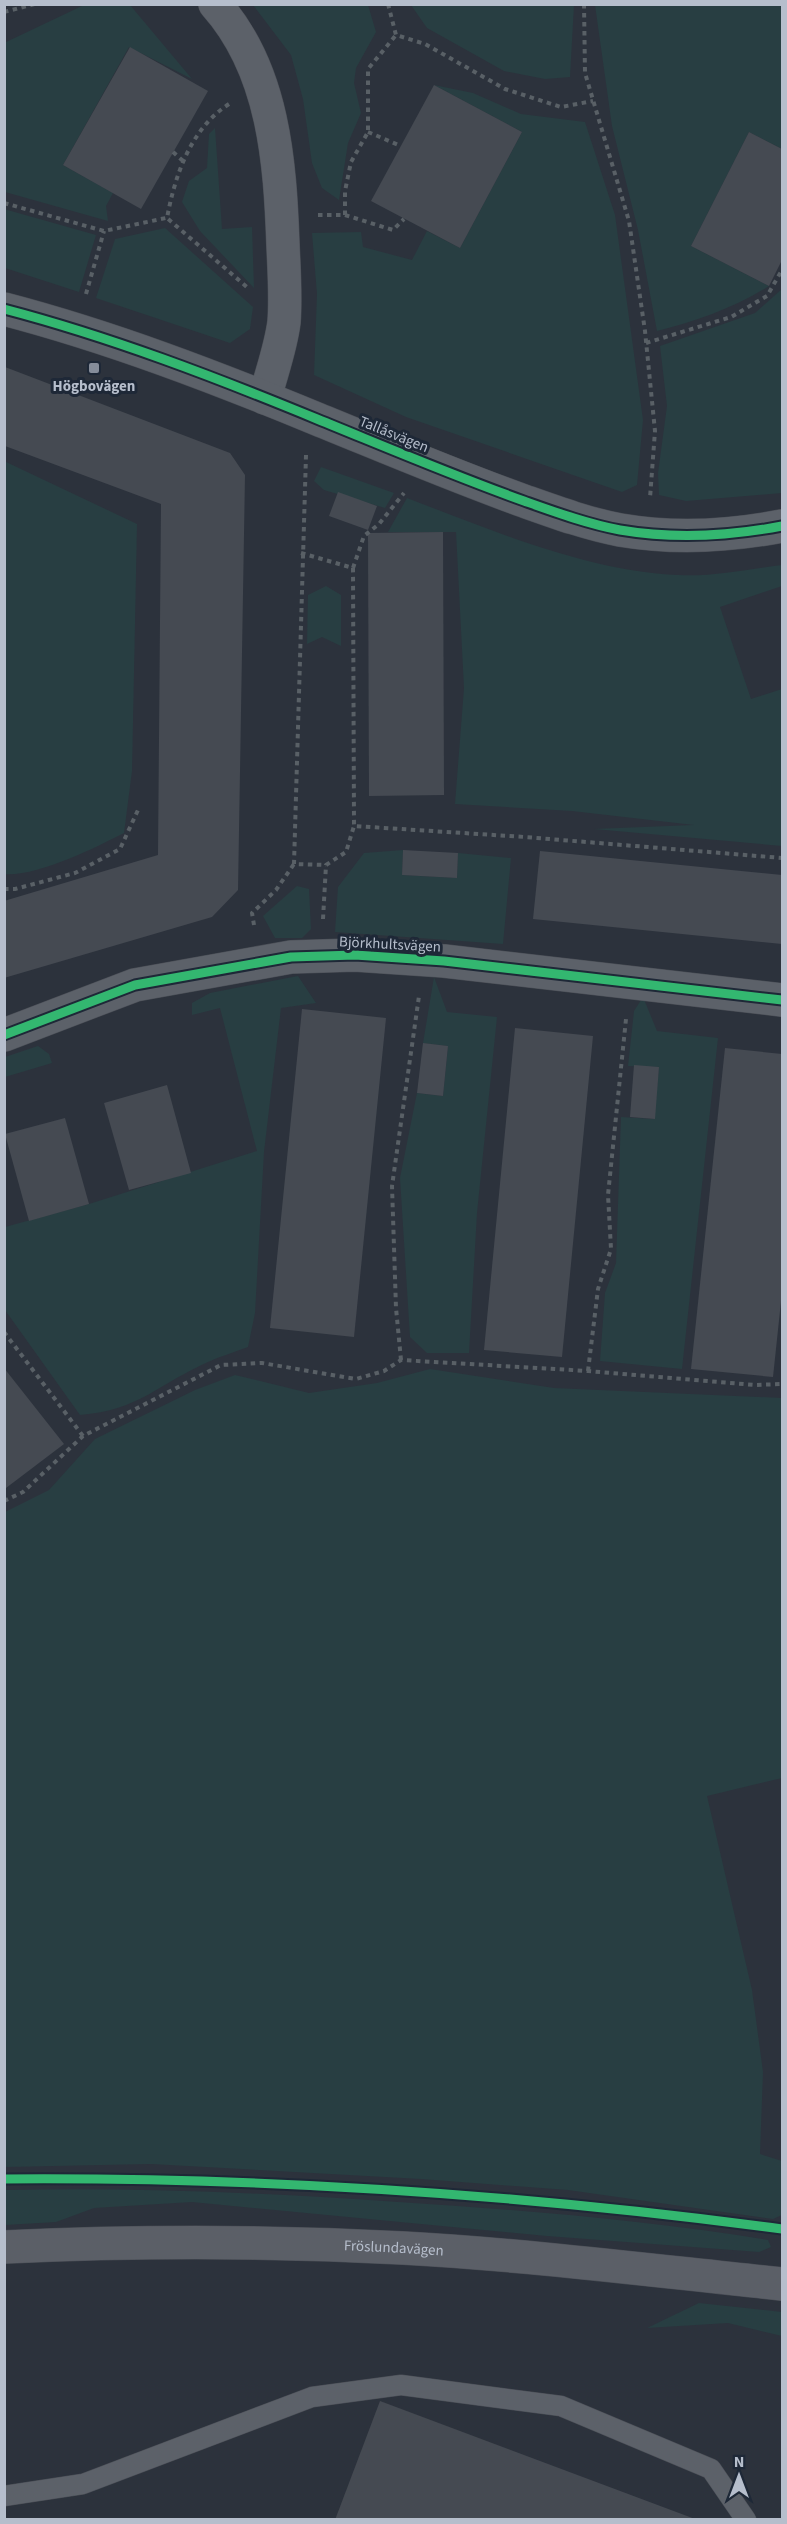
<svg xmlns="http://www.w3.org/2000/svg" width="787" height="2524" viewBox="0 0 787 2524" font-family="'Source Sans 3',sans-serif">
<rect width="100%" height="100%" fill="#2c323c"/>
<!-- green -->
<g fill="#283e42">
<polygon points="84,5 130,5 192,79 129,47 63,165 113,193 106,206 108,221 5,192 4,43"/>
<polygon points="253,5 368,5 376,32 356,68 354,83 361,113 348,143 339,200 322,188 312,163 303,99 291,55"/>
<polygon points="411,5 574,5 570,77 545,79 504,71 427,28"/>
<path d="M 595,5 L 782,5 L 782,149 L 749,132 L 691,246 L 769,286 C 734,308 697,321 657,331 L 638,230 L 612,126 Z"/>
<polygon points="434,85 473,93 521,114 585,122 615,215 643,420 637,485 622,492 406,417 314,375 317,294 312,233 361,232 363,247 412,260 427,231 460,248 522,132"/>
<polygon points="215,128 222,229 252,227 254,288 200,231 182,202 189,181 207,168 209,134"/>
<polygon points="4,209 96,235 79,292 5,268"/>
<polygon points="165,228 253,307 250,329 230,343 96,298 115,239"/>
<polygon points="782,289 782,493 686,501 659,495 658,473 667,406 660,346 755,313"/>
<path d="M 4,461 L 137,524 L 132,771 L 124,833 C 95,848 36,877 4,874 Z"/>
<polygon points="321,467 394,493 385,508 324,490 314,481"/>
<path d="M 407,498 C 491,530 587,571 678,575 C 712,577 749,569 782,565 L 782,586 L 720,607 L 751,699 L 782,689 L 782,846 L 594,829 L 694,825 L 572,811 L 455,804 L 464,688 L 456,532 L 388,532 Z"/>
<polygon points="326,586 341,595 341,646 322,637 307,644 308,595"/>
<polygon points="403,850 402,875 457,878 458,853 511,858 503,944 335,932 338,887 364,853"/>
<polygon points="297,886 309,889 311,929 302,938 275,938 263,916"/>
<path d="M 298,976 L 316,1003 L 281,1008 L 264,1152 L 255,1313 L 248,1347 C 235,1352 221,1356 208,1362 C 158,1384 140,1410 80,1415 L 5,1310 L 5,1227 L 89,1204 L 257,1151 L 220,1008 L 192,1015 L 192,1003 L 210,993 Z"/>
<polygon points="434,977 447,1012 497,1017 477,1213 469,1353 427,1353 410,1337 400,1178 417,1093 443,1096 448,1046 423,1043"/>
<polygon points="643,997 657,1031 718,1038 682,1369 600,1361 605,1293 616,1263 621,1117 654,1119 659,1067 628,1066 634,1011"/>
<polygon points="38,1046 49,1054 52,1063 5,1077 5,1057"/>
<polygon points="430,1369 554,1388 782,1398 782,1778 707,1796 752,1990 763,2072 760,2154 782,2161 782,2215 773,2219 568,2190 421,2179 151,2164 5,2167 5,1512 49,1490 95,1439 195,1390 235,1375 309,1393 377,1383"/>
<path d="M 5,2190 C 136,2187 268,2193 398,2202 C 522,2210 645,2220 768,2240 L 771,2247 L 759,2252 L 547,2236 L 192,2202 L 94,2208 L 56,2222 L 5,2225 Z"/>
<polygon points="699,2303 782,2312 782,2336 728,2323 647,2328"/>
</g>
<!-- building -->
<g fill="#454a52">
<polygon points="130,47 208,91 141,209 63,165"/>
<polygon points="434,85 522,132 460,248 371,201"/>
<polygon points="749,132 782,149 782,260 769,286 691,246"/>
<polygon points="5,367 230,453 245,475 238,890 212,917 4,978 4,901 158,855 161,504 5,446"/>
<polygon points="338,492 377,506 368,530 329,516"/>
<polygon points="443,532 444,795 369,796 368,533"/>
<polygon points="403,850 458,853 457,878 402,875"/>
<polygon points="540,851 782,875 782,944 533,919"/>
<polygon points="302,1009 386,1018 354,1337 270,1328"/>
<polygon points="515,1028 593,1036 562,1357 484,1350"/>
<polygon points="423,1043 448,1046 443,1096 417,1093"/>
<polygon points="725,1048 782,1054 782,1292 773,1377 691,1369"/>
<polygon points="634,1065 659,1067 655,1119 630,1117"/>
<polygon points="167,1085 191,1173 129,1190 104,1103"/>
<polygon points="65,1118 89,1204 29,1221 5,1134"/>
<polygon points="4,1368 64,1444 6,1488 4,1486"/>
<polygon points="380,2401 695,2519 695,2520 335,2520"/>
</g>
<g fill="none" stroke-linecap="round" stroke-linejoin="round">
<!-- service casing -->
<g stroke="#4a4e56" stroke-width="21">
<polyline id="service" points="4,2496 83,2484 312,2397 401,2385 561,2406 711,2469 746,2520"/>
</g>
<!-- minor casing -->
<g stroke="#4a4e56" stroke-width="34">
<g id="minor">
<path d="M 215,4 C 274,70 280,162 283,245 C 284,270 286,297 284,322 C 281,347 271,374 265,398"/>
<path d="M 4,309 C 111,337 215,377 317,419 C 386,447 454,476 524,501 C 555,512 588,524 620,530 C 673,539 730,536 782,526"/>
<polyline points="4,1035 135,985 291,957 355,955 444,961 782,1000"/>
</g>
</g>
<!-- secondary casing -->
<g stroke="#4a4e56" stroke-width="34">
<g id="secondary">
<path id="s1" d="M 4,2247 C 137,2241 270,2241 403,2248 C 530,2255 656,2271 782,2284"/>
</g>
</g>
<!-- path -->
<g stroke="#596066" stroke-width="4" stroke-dasharray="4.5 4.5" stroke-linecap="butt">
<polyline points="388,4 396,35 425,44 505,89 561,107 593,101"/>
<polyline points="584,4 585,73 629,221 645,331 655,431 650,498"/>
<polyline points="4,12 35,4"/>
<path d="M 229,104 C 190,129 175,176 167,218 L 248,288"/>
<polyline points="368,132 401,146"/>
<polyline points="173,152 184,162"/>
<polyline points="4,203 104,231 166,218"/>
<polyline points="318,215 345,215 393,230 404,219"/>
<polyline points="345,215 345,191 351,162 368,132 368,69 396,35"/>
<polyline points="86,294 104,231"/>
<polyline points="646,343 731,317 767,296 782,270"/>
<polyline points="306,455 294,864 326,865"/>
<polyline points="301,553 353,568 354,826"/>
<polyline points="353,568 364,536 379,524 404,493"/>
<polyline points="4,889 15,889 75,873 120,849 138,810"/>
<polyline points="323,919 326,865 346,852 354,826 525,837 782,858"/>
<polyline points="254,925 252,913 276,890 294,864"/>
<polyline points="4,1332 83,1436"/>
<polyline points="401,1360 396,1308 392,1186 419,996"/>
<polyline points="588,1371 598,1289 611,1249 608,1195 626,1019"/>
<polyline points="4,1501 23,1492 83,1436 221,1365 262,1363 356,1379 384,1371 401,1360 588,1371 755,1385 782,1384"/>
</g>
<!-- service -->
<use href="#service" stroke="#5c6169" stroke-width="20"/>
<!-- minor -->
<use href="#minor" stroke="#5c6169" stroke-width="33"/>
<!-- secondary -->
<use href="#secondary" stroke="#5b5f67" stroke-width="33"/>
<!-- cycleway casing -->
<g stroke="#1e2837" stroke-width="13">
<g id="cycleway">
<path d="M 4,309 C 111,337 215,377 317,419 C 386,447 454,476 524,501 C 555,512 588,524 620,530 C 673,539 730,536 782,526"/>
<polyline points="4,1035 135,985 291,957 355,955 444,961 782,1000"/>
<path d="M 4,2179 C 268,2177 521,2194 782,2229"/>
</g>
</g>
<!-- cycleway -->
<use href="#cycleway" stroke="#33b770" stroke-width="9"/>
</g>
<!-- markers -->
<rect fill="#868d9a" stroke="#1e2837" stroke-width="2" x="88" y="362" width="12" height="12" rx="3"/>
<g text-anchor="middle" stroke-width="6" stroke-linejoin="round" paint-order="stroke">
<!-- poi labels -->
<g font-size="15" font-weight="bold" fill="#b6becc" stroke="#1e2837">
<text x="94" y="391">Högbovägen</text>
</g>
<!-- street labels -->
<g font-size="15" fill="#b6becc" stroke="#1e2837">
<text transform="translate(394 434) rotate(22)" y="5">Tallåsvägen</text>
<text transform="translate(390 944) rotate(3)" y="5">Björkhultsvägen</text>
<text dy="5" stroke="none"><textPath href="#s1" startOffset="390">Fröslundavägen</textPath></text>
</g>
</g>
<!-- border -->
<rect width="787" height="2524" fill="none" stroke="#b6becc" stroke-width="12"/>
<!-- north arrow -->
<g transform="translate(739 2476)" stroke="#1e2837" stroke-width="4.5" paint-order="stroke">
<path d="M0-4.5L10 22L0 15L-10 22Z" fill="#b6becc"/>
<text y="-9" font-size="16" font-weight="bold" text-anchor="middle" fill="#b6becc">N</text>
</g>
</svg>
